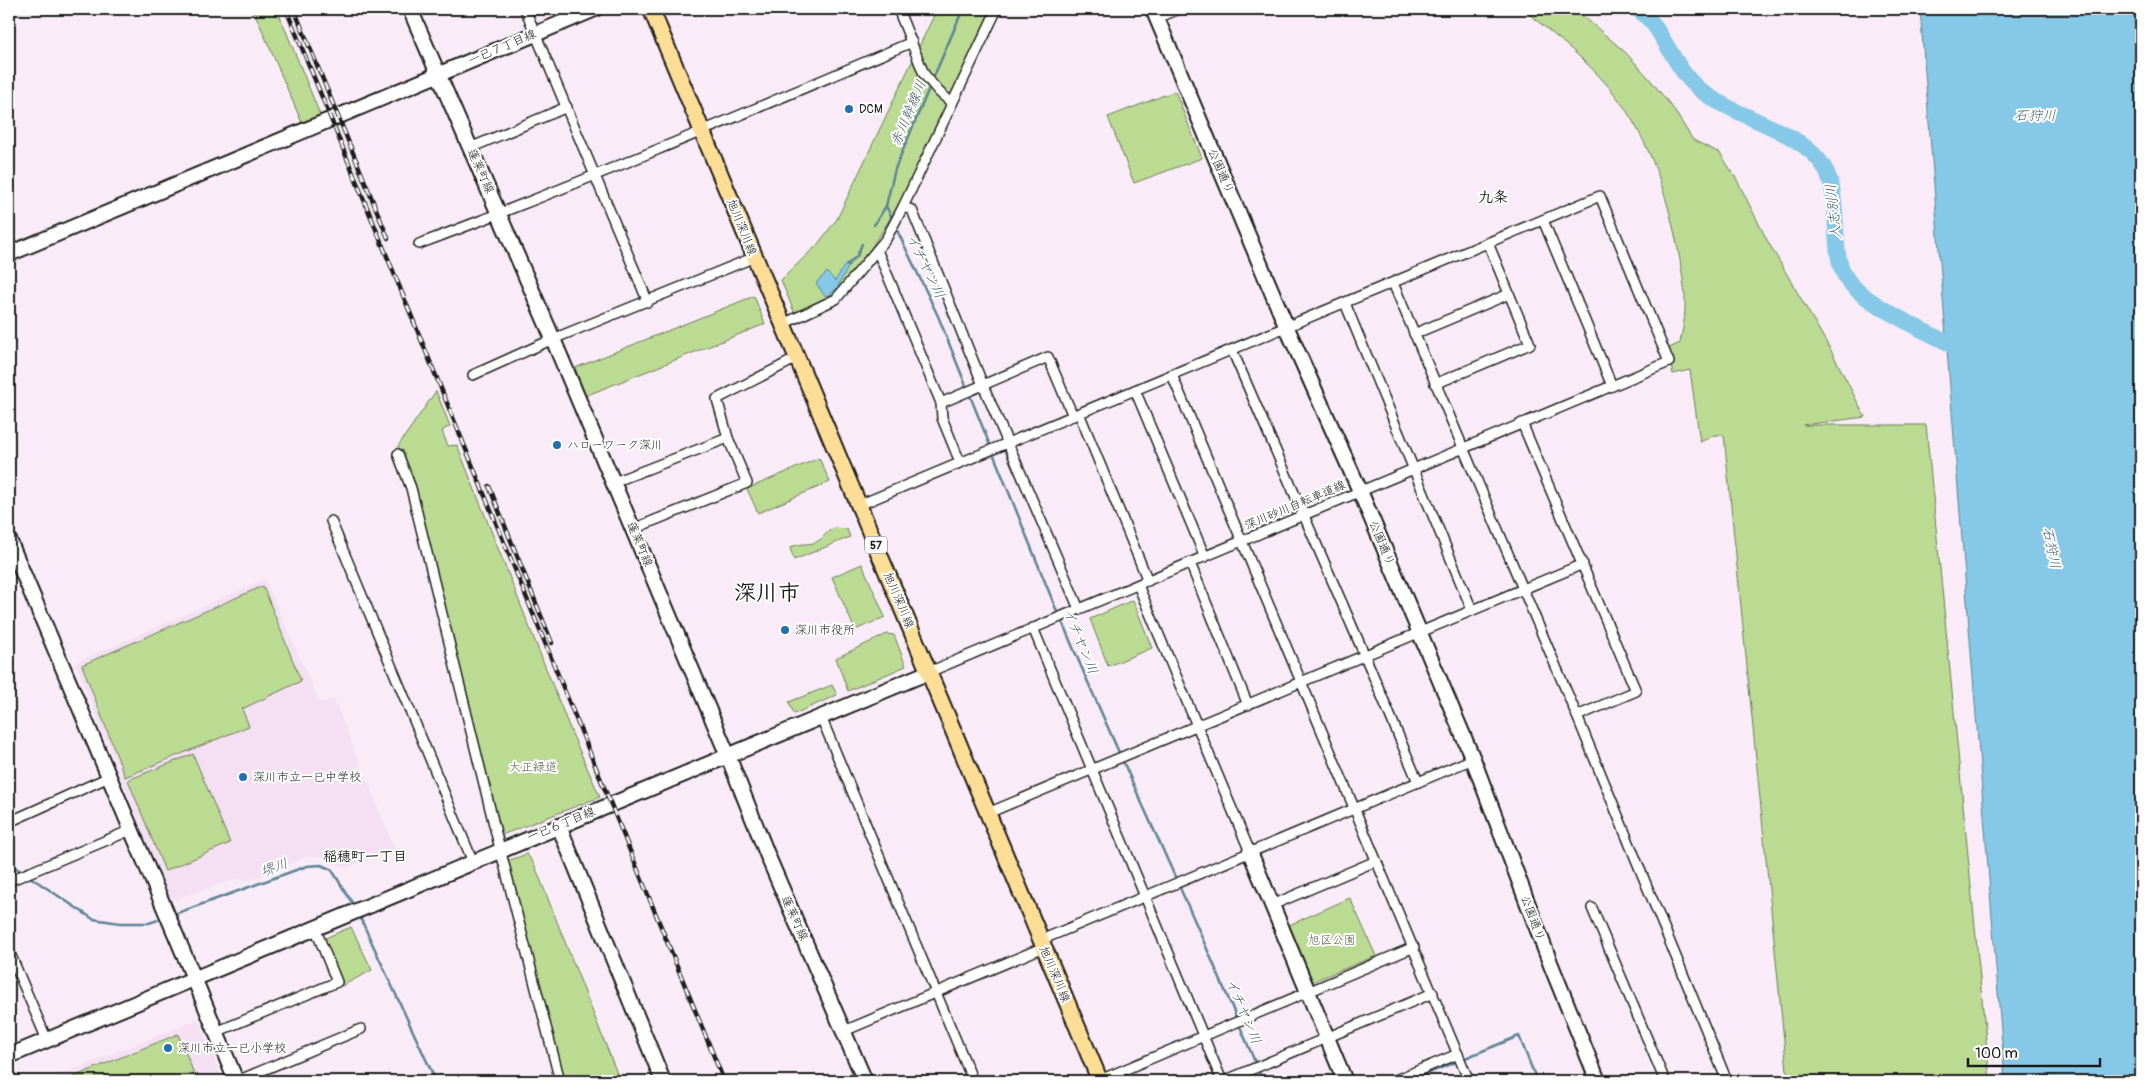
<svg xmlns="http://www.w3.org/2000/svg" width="2150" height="1090" viewBox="0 0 2150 1090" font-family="Pangolin,'Klee One',sans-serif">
<rect width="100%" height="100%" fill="#f9ecf8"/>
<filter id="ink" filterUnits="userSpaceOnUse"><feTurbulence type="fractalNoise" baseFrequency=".02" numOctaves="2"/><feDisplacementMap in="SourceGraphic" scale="10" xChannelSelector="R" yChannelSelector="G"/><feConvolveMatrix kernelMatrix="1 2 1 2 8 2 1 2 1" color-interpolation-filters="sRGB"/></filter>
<g filter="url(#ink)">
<!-- built -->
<g fill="#f4dff3">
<polygon points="265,579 320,703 334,699 395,850 345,868 322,857 308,856 252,880 235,879 171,901 75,663"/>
<polygon points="198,1019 223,1081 56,1081 55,1077"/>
</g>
<!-- green -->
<g fill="#bbdb93" stroke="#6c7c58">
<polygon points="253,9 277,9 323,122 305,130"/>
<polygon points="937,9 991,9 899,205 866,256 837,296 795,314 781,280 818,244 837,219"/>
<path d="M 1523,9 L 1575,9 L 1625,52 L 1648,77 L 1672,107 L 1693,140 L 1720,153 L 1737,180 L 1767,240 L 1833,354 L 1865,417 L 1803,425 L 1926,425 L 1990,1081 L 1788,1081 L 1724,435 L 1715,435 L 1700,442 L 1690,370 L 1673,374 L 1667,349 L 1680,343 C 1682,332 1685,320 1685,309 C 1686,293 1682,275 1680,260 C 1668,194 1647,127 1600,77 C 1577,52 1549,31 1523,9 Z"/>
<polygon points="1175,91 1202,158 1134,183 1108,117"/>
<polygon points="754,296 765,324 585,396 575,368"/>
<polygon points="436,391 450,426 442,431 448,446 457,445 570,729 600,797 499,836 415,489 398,446"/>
<polygon points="819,458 830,482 758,513 747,489"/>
<path d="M 835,528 L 847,529 L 850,537 L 794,560 L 790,548 C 798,542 810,546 818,541 C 825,537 827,530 835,528 Z"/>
<polygon points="862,564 885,617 855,630 832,577"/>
<polygon points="263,586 301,681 242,709 249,726 125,777 82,665"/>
<polygon points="1133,600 1152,648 1108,666 1090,619"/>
<polygon points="887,634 894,635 906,666 848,691 836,658"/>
<polygon points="832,685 837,695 794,714 789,702"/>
<polygon points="193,754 230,843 165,871 128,780"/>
<polygon points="527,854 535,866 620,1081 565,1081 507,861"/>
<polygon points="1350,898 1376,956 1311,982 1287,926"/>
<polygon points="351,927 372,970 342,986 323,939"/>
<polygon points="178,1034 197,1081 71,1081 73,1077"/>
</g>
<!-- water -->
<g fill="#86c8e7" stroke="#5c8396">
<polygon points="1920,9 2141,9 2141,1081 2005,1081"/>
<polygon points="846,263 850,264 837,288 828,296 824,295 816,283 827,272 835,281"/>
</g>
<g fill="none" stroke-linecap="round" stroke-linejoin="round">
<!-- stream -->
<g stroke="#5c8396" stroke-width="2.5">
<polyline points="932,81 963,9"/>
<polyline points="886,206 893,220"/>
<polyline points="874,225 886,206 895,169 930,86"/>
<polyline points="896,228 938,316 991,448"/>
<polyline points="847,265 857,256 862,244"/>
<polyline points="993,453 1058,614"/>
<path d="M 1061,619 C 1117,754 1181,884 1237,1019"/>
<polyline points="9,863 22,872"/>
<polyline points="27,875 93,919 120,923 149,923 164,918"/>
<polyline points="172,915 307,866 321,865 332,870 354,906"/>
<polyline points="359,915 436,1081"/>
<polyline points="1239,1024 1263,1081"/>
<polyline points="1409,1081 1519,1036 1537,1081"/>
</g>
<!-- river -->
<path stroke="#86c8e7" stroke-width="16" d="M 1637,9 C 1643,14 1649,18 1653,24 C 1669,45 1678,72 1699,89 C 1733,117 1792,127 1819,160 C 1835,179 1834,204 1836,228 C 1837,246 1837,264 1847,279 C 1863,304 1937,337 1966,352"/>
<!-- street casing -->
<g stroke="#1c1c1c" stroke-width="12">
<g id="street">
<polyline points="525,9 648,302"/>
<polyline points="898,9 924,74 939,92 952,103"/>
<polyline points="1157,18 1179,9"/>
<polyline points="470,148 567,107"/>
<polyline points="903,207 912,210 983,385 1079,609"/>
<polyline points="1543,220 1612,386"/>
<path d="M 419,244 C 585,182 748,112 912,42"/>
<polyline points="877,250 941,403 942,418 960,462"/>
<polyline points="1393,283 1577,716 1727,1081"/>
<polyline points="1345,303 1472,610"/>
<polyline points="783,324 836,299 886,239 903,207 997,9"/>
<polyline points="1414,334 1509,294"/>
<polyline points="1232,350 1365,656 1418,782"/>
<polyline points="473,375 553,339 755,257"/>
<polyline points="1172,375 1469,1081"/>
<polyline points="1435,384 1530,344 1488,243"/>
<polyline points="1135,390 1205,557"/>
<polyline points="941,403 1048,357 1073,416"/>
<polyline points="1079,413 1148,581"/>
<polyline points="1522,423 1636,691 1577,716"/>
<polyline points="398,454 411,488 498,841 560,1081"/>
<polyline points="614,482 728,438 717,399 797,358"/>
<polyline points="859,505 1600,196 1669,362 929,672"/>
<polyline points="331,521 473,862"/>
<polyline points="633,529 747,483 728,438"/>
<polyline points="1190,563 1248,705"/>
<polyline points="1138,585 1250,852"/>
<polyline points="1033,628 1222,1081"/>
<polyline points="821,717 973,1081"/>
<polyline points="988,813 1583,564"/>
<polyline points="9,822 109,777"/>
<polyline points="9,881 131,830"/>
<polyline points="1272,905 1376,861"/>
<polyline points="1592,908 1665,1081"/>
<polyline points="1041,940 1473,759"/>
<polyline points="9,951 47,1040"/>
<polyline points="844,1031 1044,947"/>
<polyline points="216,1032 337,982 315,928"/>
<polyline points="1100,1080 1414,947"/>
<polyline points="237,1081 361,1029"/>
<polyline points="1224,1081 1433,993"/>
<polyline points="1393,1081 1458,1054"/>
</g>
</g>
<!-- secondary casing -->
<g stroke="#1c1c1c" stroke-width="18">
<g id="secondary">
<polyline points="410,9 553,339 728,756 769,859 865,1081"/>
<polyline points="1153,9 1287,328 1360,491 1473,759 1551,965 1598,1081"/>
<polyline points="9,254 595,9"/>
<polyline points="9,540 199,990 236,1081"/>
<polyline points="559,826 663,1081"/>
<polyline points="1250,852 1345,1081"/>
<polyline points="9,1056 929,672"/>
</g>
</g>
<!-- primary casing -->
<g stroke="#1c1c1c" stroke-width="19">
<polyline id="primary" points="651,9 1100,1081"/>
</g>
<!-- street -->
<use href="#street" stroke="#fff" stroke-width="9"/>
<!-- secondary -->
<use href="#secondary" stroke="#fff" stroke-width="14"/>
<!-- primary -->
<use href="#primary" stroke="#fede96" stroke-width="15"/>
<!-- rail casing -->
<g stroke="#1c1c1c" stroke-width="4.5">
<g id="rail">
<polyline points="286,9 724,1081"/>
<polyline points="294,9 388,238"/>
<polyline points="489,486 552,643"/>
</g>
</g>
<!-- rail -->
<use href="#rail" stroke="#fff" stroke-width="2.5" stroke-dasharray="8" stroke-linecap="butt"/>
</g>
</g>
<!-- markers -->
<g fill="#1f6fb2" stroke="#fff" stroke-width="2">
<circle cx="849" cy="109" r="5"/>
<circle cx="557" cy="445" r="5"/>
<circle cx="785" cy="630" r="5"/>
<circle cx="243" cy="777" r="5"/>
<circle cx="168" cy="1048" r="5"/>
</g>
<g text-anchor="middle" stroke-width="4" stroke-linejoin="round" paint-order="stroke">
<!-- shield labels -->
<rect fill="#fff" stroke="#606060" stroke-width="1" x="865" y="536.5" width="22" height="17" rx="4"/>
<g font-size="11" font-weight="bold" fill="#1c1c1c">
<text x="876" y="549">57</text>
</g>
<!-- street labels -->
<g font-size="12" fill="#1c1c1c" stroke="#fff">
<text transform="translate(502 47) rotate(-23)" y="4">一已７丁目線</text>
<text transform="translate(481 171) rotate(66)" y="4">蓬莱町線</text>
<text transform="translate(1221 171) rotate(67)" y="4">公園通り</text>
<text transform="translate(742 227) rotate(68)" y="4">旭川深川線</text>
<text transform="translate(1295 505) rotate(-23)" y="4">深川砂川自転車道線</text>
<text transform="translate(1382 543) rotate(67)" y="4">公園通り</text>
<text transform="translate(640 544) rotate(67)" y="4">蓬莱町線</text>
<text transform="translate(899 600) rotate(67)" y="4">旭川深川線</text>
<text transform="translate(561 824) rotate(-22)" y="4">一已６丁目線</text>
<text transform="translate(795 918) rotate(66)" y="4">蓬莱町線</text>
<text transform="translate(1533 918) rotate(69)" y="4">公園通り</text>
<text transform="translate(1055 974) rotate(67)" y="4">旭川深川線</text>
</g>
<!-- poi labels -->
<g font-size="12" fill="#1c1c1c" stroke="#fff" text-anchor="start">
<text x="859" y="113">DCM</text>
<text x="567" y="449">ハローワーク深川</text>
<text x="795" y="634">深川市役所</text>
<text x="253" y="781">深川市立一已中学校</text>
<text x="178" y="1052">深川市立一已小学校</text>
</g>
<!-- park labels -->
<g font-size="12" fill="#545f46" stroke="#fff">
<text x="533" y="771">大正緑道</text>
<text x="1332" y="944">旭区公園</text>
</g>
<!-- water labels -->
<g font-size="14" font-style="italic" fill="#46616d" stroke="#fff">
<text transform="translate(908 113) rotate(-67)" y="5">赤川幹線川</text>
<text x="2035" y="120">石狩川</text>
<text transform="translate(1833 212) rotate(-96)" y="5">入志別川</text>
<text transform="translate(926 266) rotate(64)" y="5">イチヤン川</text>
<text transform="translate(2052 548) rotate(79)" y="5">石狩川</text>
<text transform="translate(1081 641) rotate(68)" y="5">イチヤン川</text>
<text transform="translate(274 867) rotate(-20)" y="5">堺川</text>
<text transform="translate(1244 1011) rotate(67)" y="5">イチヤン川</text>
</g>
<!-- neighbourhood labels -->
<g font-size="14" font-weight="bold" fill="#1c1c1c" stroke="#fff">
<text x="365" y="861">稲穂町一丁目</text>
</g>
<!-- quarter labels -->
<g font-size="15" font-weight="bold" fill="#1c1c1c" stroke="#fff">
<text x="1493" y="202">九条</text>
</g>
<!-- town labels -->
<g font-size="22" font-weight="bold" fill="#1c1c1c" stroke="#fff">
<text x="767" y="600">深川市</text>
</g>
</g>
<!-- margin -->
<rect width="2150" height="1090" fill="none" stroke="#fff" stroke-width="30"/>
<rect x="15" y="15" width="2120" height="1060" fill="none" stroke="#1c1c1c" stroke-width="2" filter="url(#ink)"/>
<!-- scale -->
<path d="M1968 1058v8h132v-8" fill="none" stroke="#1c1c1c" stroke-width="2.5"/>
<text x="1975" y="1058" font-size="15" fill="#1c1c1c" stroke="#ffffff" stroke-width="4" paint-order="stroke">100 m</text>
</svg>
